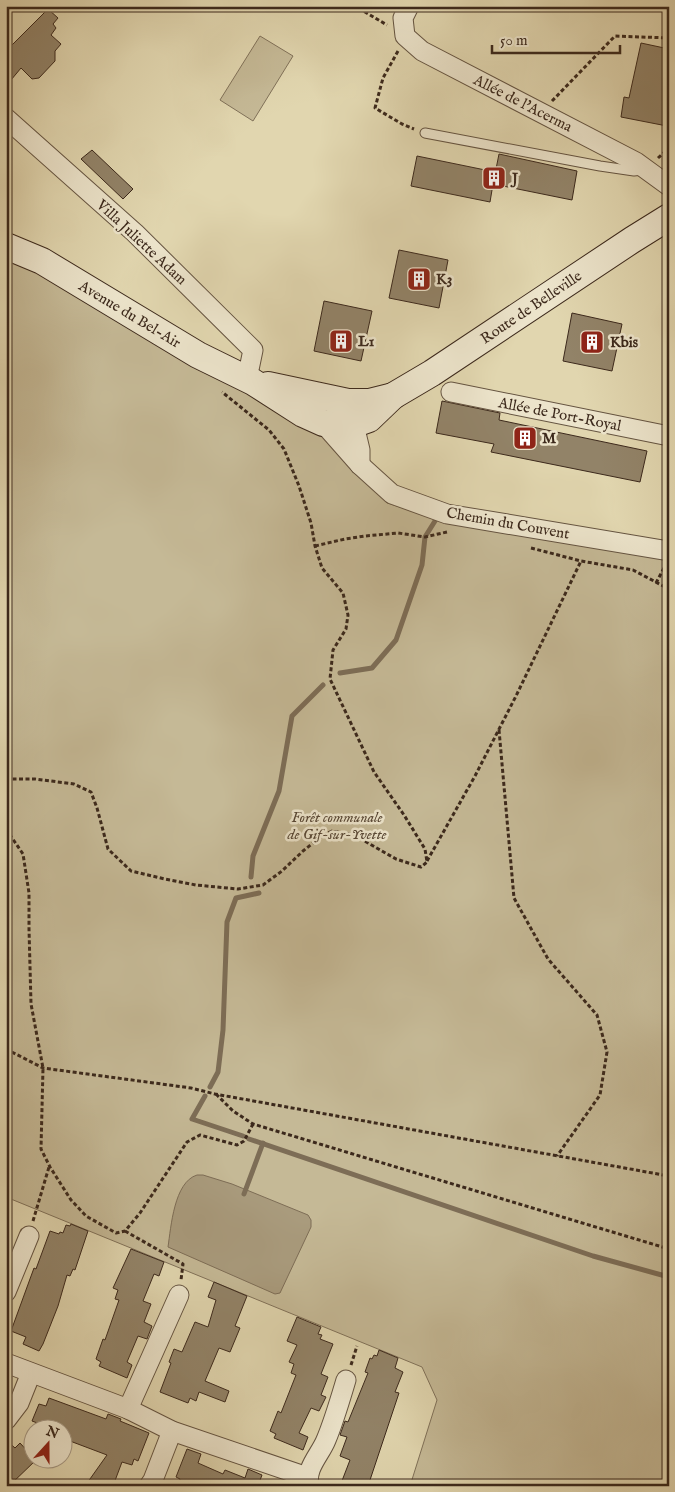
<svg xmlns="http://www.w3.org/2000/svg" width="675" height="1492" viewBox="0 0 675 1492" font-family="'IM FELL English',serif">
<rect width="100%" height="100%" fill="#e1d6af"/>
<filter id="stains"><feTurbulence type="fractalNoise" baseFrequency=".004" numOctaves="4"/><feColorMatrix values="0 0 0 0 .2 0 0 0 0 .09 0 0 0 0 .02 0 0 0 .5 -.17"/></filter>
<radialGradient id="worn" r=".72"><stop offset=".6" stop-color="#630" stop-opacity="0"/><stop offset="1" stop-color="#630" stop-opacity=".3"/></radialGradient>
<!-- green -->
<g fill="#c5b996" stroke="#807159">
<polygon points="260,36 293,56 253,121 220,100"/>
<polygon points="6,253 318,432 387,503 448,522 669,557 669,1486 410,1486 437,1400 422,1367 6,1197"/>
</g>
<!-- water -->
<path fill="#a99b7d" stroke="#7d6d56" d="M 197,1175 L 203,1175 L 232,1184 L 308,1215 L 311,1220 L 311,1227 L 280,1293 L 275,1294 L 168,1247 C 171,1227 174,1182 197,1175 Z"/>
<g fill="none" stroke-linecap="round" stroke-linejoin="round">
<!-- stream -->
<g stroke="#7d6d56" stroke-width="5">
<polyline points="340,673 372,668 396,640 422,565 425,537 435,521"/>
<polyline points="251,877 253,856 279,791 292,716 323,685"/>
<polyline points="210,1087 218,1072 223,1030 227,922 236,898 259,893"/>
<polyline points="205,1096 192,1119 243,1136"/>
<polyline points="249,1139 593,1256 669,1277"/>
<polyline points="244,1194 263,1143"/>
</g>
</g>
<!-- building -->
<g fill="#928368" stroke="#3c291c">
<polygon points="48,9 58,18 53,24 56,28 51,35 61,44 55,51 55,61 39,78 32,79 21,68 6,86 6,51"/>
<polygon points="641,43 669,49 669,117 667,126 621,117 624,97 629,98"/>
<polygon points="92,150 133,189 123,199 81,159"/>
<polygon points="499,154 577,171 572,200 493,184"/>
<polygon points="417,156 495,172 490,202 411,186"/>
<polygon points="399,250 448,260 439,308 389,298"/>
<polygon points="324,301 372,311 361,361 314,351"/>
<polygon points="572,313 622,324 612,371 563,361"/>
<polygon points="442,401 500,413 499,420 647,451 640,482 491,452 494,444 436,433"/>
<polygon points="71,1224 88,1231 75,1270 73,1269 70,1276 67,1275 58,1306 43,1344 39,1351 23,1344 26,1337 11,1331 34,1268 36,1269 50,1231 59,1234 60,1232 63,1233 66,1225 70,1226"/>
<polygon points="131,1249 164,1262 159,1276 154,1274 143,1301 151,1304 144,1322 152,1326 147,1339 138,1336 127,1362 132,1365 127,1378 99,1366 101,1362 96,1359 103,1339 105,1340 119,1300 115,1299 118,1290 113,1288"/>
<polygon points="214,1282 247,1296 235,1326 240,1328 230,1352 219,1348 205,1381 229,1391 225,1402 199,1392 196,1401 190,1398 188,1403 160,1392 171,1363 169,1362 174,1349 182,1352 195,1322 208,1327 216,1300 208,1297"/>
<polygon points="297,1317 321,1327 318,1334 322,1335 320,1339 333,1344 321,1374 328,1377 321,1395 326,1397 319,1411 311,1408 299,1433 308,1437 303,1450 274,1438 276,1434 270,1431 278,1411 281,1413 296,1375 291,1373 294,1364 289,1362 297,1345 287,1341"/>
<polygon points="379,1350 398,1358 395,1368 403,1372 395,1392 399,1393 368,1486 340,1486 350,1460 340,1456 347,1437 340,1435 345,1421 348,1422 368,1373 365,1372 370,1358 372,1359 374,1355 377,1356"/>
<polygon points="49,1398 106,1419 108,1414 121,1419 120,1421 149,1433 138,1461 134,1459 132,1465 122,1462 113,1486 85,1486 107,1455 62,1438 62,1430 34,1430 40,1424 32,1421 39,1404 46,1406"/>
<polygon points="6,1440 15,1448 20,1443 32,1456 32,1460 36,1460 9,1486 6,1486"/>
<polygon points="187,1449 201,1454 198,1463 223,1474 225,1470 245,1478 248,1469 262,1475 259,1483 262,1486 178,1486 180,1479 176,1477"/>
</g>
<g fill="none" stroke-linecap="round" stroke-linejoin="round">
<!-- lane casing -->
<g stroke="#655441" stroke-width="11">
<polyline id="lane" points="425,133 600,166 634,171 642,170"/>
</g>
<!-- street casing -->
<g stroke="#655441" stroke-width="21">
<g id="street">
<polyline points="409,6 403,18 405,36 422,51 636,162 669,186"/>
<polyline points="6,118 135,233 253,350 247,379"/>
<polyline points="451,392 669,436"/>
<polyline points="351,412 360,450 360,465"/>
<polyline points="323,423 360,465 392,494 447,514 669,551"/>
<polyline points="6,1292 29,1236"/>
<polyline points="6,1363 128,1409 172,1431 307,1477"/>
<polyline points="128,1409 179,1295"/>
<polyline points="6,1420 19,1403 31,1373"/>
<polyline points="149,1486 153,1480 172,1431"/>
<path d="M 309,1486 C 305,1468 320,1455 326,1440 C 334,1421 340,1400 346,1380"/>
</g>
</g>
<!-- secondary casing -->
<g stroke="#3c291c" stroke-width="28">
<g id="secondary">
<polyline points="6,246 42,261 198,355 253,382 303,414 323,423 355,424 369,419 393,396 432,373 632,240 669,217"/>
<polyline points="268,385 348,402 369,402 393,396"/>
</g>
</g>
<!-- path -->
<g stroke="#3c291c" stroke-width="3" stroke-dasharray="4 2.5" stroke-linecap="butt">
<polyline points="361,6 365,12 387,25"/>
<polyline points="398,51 383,78 375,108 402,124 414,129"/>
<polyline points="552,101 615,36 669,38"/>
<polyline points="658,158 669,148"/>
<polyline points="315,546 345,539 365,536 398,533 425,537 447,532"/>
<polyline points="531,548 581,561 633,570 669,589"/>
<polyline points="656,583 664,568"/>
<polyline points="499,730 514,898 548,959 597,1015 607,1052 600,1095 557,1156"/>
<polyline points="6,779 35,779 74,784 91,792 97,808 108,849 131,871 165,879 196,885 238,889 263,885 282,871 303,851 322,836 332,831 354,835 396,859 421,867 427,862 425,849 404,815 374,772 330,679 333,650 346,629 348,615 343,593 322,568 315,546 311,523 299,486 284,449 269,430 222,392"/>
<polyline points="6,829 23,854 29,893 29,929 31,1004 43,1068 41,1149 50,1167 71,1200 86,1216 116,1233 125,1231 140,1213 187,1142 200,1135 237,1145 244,1141 253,1124"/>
<polyline points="427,861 475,776 516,696 581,561"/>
<polyline points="6,1049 43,1068 191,1088 215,1094 669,1176"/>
<polyline points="216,1094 233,1111 253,1124 669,1249"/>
<polyline points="33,1221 49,1167"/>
<polyline points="125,1231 183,1264 181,1280"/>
<polyline points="351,1365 357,1346"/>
</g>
<!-- lane -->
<use href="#lane" stroke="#ece4cb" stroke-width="9"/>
<!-- street -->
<use href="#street" stroke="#ece4cb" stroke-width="19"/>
<!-- secondary -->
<use href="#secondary" stroke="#ece4cb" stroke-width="26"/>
</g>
<!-- icons -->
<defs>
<g id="building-square" transform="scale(1.25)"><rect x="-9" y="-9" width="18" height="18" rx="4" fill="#8f2418" stroke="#ece4cb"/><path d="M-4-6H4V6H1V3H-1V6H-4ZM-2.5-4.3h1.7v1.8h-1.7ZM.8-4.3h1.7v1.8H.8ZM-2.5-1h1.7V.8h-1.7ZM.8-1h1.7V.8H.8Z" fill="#fff"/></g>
</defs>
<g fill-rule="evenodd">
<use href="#building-square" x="494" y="178"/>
<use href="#building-square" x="419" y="279"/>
<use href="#building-square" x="341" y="341"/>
<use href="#building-square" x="592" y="342"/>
<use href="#building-square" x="525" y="438"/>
</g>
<g text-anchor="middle" stroke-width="5" stroke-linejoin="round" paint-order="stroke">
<!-- street labels -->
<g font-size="15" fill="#3c291c" stroke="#ece4cb">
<text transform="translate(523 103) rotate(27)" y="5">Allée de l'Acerma</text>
<text transform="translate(142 242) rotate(43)" y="5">Villa Juliette Adam</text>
<text transform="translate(531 307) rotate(-34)" y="5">Route de Belleville</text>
<text transform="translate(130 314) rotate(31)" y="5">Avenue du Bel-Air</text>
<text transform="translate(560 414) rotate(11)" y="5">Allée de Port-Royal</text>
<text transform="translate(508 523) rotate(10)" y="5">Chemin du Couvent</text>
</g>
<!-- poi labels -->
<g font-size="15" font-weight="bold" fill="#3c291c" stroke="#ece4cb" text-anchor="start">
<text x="512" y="183">J</text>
<text x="436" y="284">K3</text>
<text x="358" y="346">L1</text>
<text x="610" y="347">Kbis</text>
<text x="542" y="443">M</text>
</g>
<!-- park labels -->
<g font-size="15" font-style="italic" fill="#574634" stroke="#ece4cb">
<text x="337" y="822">Forêt communale<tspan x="337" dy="17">de Gif-sur-Yvette</tspan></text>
</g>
</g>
<!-- margin -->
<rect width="675" height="1492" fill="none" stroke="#e1d6af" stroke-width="25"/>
<rect x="8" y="8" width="660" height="1477" fill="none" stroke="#3c291c" stroke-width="2.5"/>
<rect x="12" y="12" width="650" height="1467" fill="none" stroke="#3c291c"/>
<!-- north arrow -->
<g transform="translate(48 1444) rotate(21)"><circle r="24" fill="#ece4cb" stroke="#a69985"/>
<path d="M0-4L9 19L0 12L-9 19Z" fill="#8f2418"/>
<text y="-8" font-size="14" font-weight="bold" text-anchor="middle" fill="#3c291c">N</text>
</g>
<!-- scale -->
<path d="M492 45v8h128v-8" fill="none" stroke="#3c291c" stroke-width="2.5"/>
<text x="500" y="45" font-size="15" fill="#3c291c" stroke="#ece4cb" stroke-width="4" paint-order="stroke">50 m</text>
<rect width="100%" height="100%" filter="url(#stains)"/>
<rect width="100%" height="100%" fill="url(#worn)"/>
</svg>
